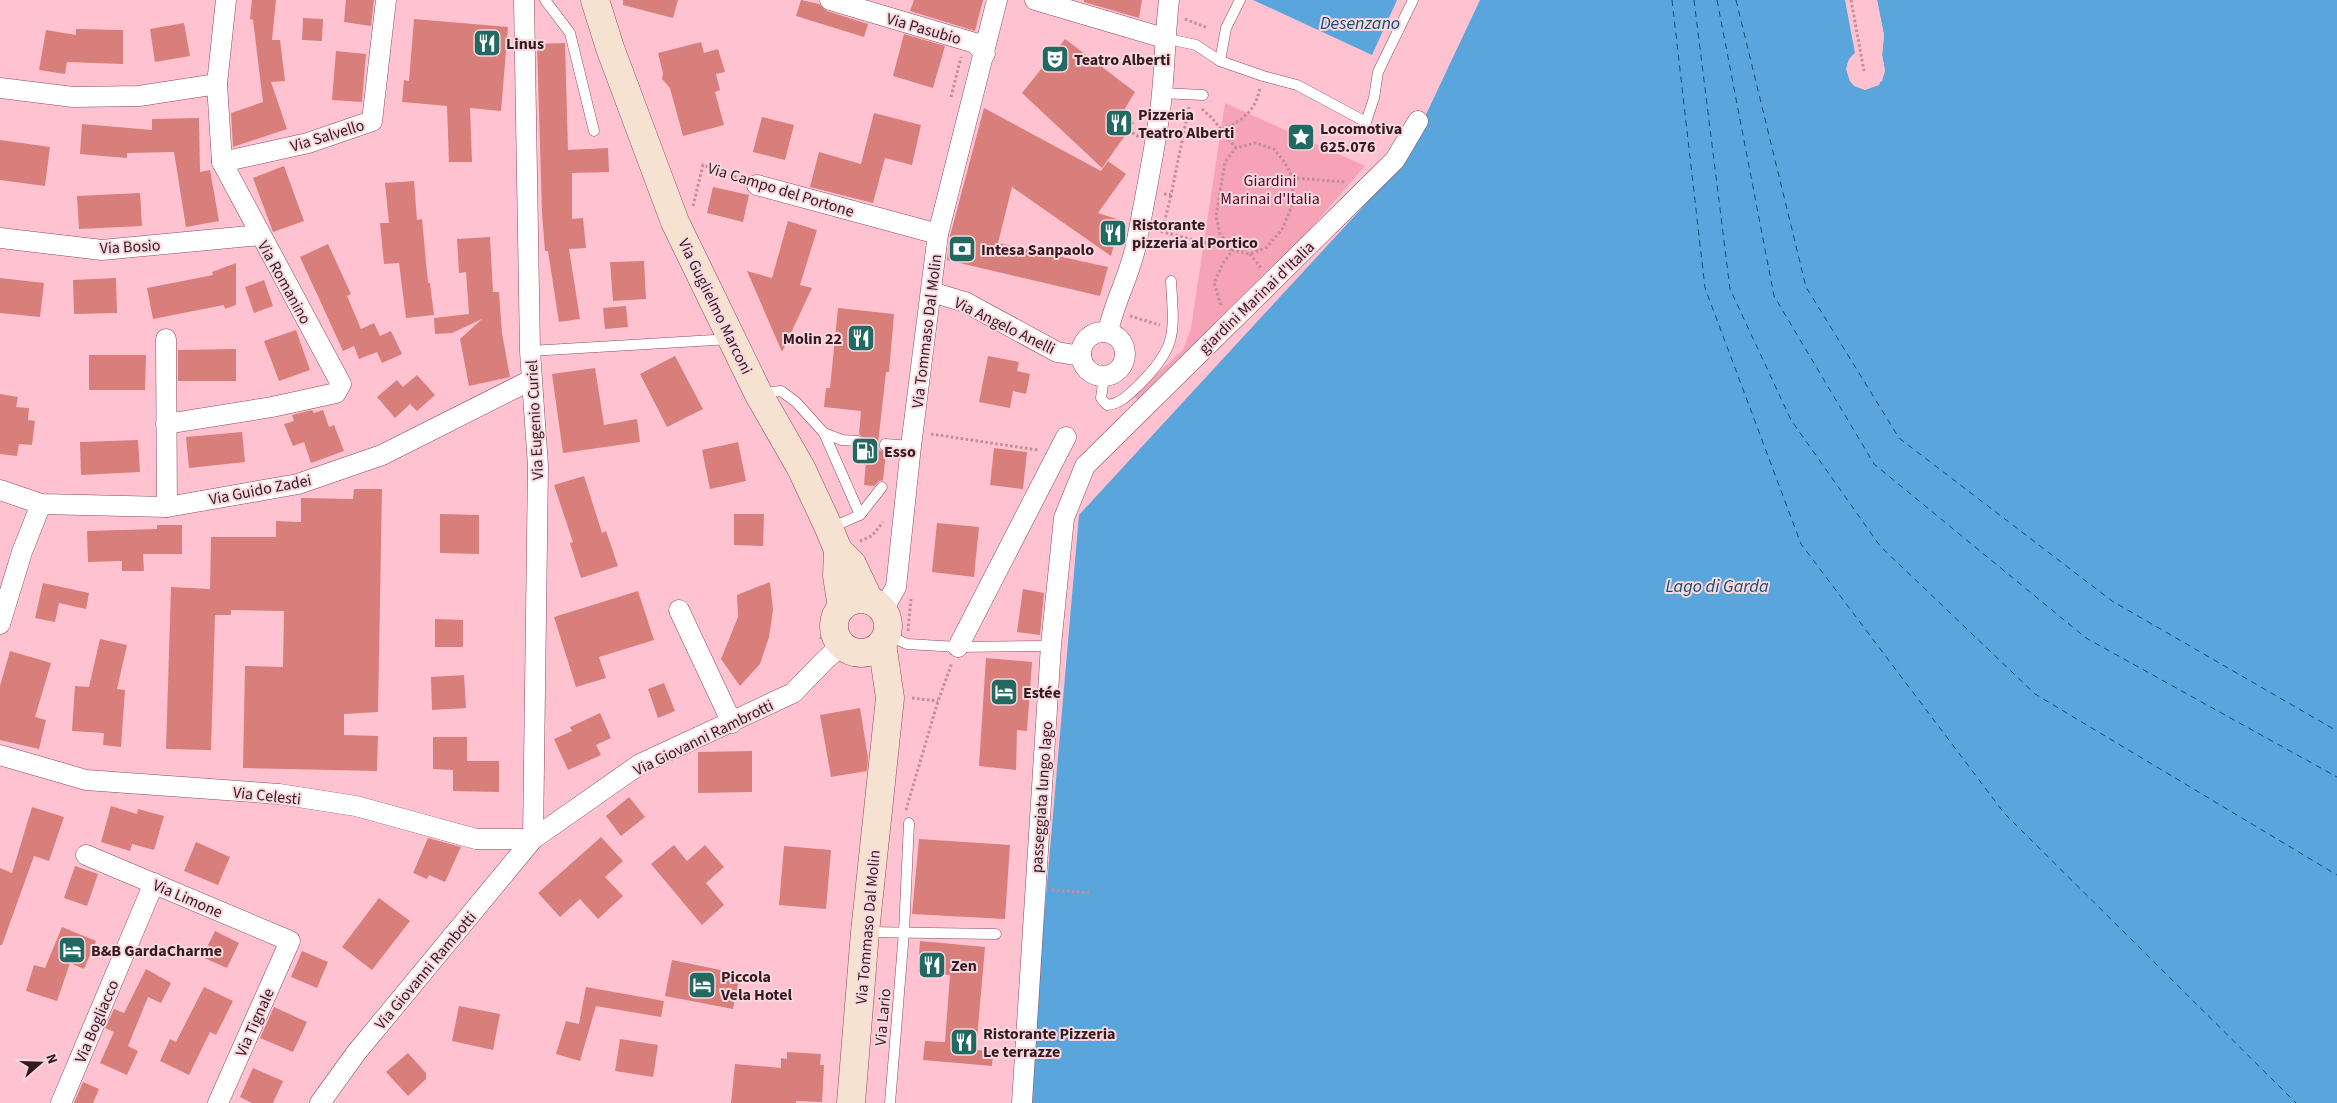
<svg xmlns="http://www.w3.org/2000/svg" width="2337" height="1103" viewBox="0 0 2337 1103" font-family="'Source Sans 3',sans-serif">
<rect width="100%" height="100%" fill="#ffc2d0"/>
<!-- green -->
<polygon fill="#f6a2b7" points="1225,103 1365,166 1250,298 1143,405 1133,395 1183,350 1191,328"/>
<!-- water -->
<g fill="#5ba5dd">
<polygon points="1253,0 1397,0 1372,55"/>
<path d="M 1480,0 L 1845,0 L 1855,53 C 1845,62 1846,70 1850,81 L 1865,90 L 1882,81 L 1885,71 L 1882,55 L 1884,36 L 1877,0 L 2337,0 L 2337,1103 L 1028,1103 L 1079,515 L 1408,158 L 1422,123 Z"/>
</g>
<!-- pier -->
<polygon fill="#ffc2d0" points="1874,0 1877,0 1884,35 1882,55 1885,71 1879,85 1865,90 1854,86 1850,81 1846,69 1849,59 1855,53 1855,56 1849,64 1848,73 1855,84 1870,87 1877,83 1882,76 1883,66 1880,55 1882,36"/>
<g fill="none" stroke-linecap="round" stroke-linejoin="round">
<!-- ferry -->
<g stroke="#134c71" stroke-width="1" stroke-dasharray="6 5" stroke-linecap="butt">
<polyline points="1672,0 1705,288 1801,544 2004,813 2296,1103"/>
<polyline points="1694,0 1730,289 1791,420 1880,546 2035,694 2337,875"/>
<polyline points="1717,0 1774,296 1874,464 2086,638 2337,777"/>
<polyline points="1736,0 1806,287 1899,438 2112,601 2337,731"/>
</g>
</g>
<!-- building -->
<g fill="#d87f7b">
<polygon points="252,0 276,0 272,40 280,40 285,81 271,82 287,129 233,147 231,113 263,102 253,20 250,19"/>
<polygon points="346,0 374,0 371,26 344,22"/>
<polygon points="623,0 678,0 673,18 623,5"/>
<polygon points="801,0 819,4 827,11 868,24 864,37 796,16"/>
<polygon points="914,0 983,0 975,31 910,11"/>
<polygon points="1084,0 1142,0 1139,18 1084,2"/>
<polygon points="303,18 323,19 322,41 302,40"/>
<polygon points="414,19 508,27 501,111 470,108 472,162 449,162 447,106 402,102 404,80 409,81"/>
<polygon points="184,23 190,56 155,62 150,29"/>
<polygon points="76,29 123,30 123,64 67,62 65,74 39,70 46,30 76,35"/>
<polygon points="904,34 945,46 933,88 893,76"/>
<polygon points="1065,39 1135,92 1121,115 1134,123 1102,168 1022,93"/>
<polygon points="701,42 704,53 718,49 725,72 716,74 720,90 715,92 724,125 683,136 670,88 662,79 663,73 658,53"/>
<polygon points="565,43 568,150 608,148 609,172 572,173 572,219 583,218 586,248 569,249 580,319 559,322 548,251 545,251 542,213 537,44"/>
<polygon points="336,51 366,54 362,102 332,100"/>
<polygon points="984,108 1101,171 1108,161 1126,174 1098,213 1120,220 1111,256 1012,187 998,243 1108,267 1100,296 947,260 950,236"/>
<polygon points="874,113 921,125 912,165 885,158 873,203 810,187 819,152 861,164"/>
<polygon points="762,117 794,125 785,160 753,152"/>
<polygon points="199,118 200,172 210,170 219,221 186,227 174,152 127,153 127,158 80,154 82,124 152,130 152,119"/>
<polygon points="0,140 50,147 45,186 0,180"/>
<polygon points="284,166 304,221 273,232 253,178"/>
<polygon points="414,181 417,220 422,219 428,283 430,283 434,315 406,318 399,263 384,264 380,223 389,223 385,183"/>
<polygon points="713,187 749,195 743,222 707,213"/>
<polygon points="140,193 142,226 79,229 77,196"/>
<polygon points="788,221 817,230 800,285 812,288 782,352 747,271 772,278"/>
<polygon points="490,237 493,292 499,292 502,333 510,377 469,386 460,339 482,319 452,333 435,334 434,318 469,314 466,272 459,273 457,239"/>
<polygon points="328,244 351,294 347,296 361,329 374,323 380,336 391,331 402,354 382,363 377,352 359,359 354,346 343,351 300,257"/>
<polygon points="644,261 646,299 613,301 610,262"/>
<polygon points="236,263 236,305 225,309 224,305 153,319 147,288 213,275 212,272"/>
<polygon points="0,278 44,283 40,317 0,313"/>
<polygon points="116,278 117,313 74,314 73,280"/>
<polygon points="264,280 273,306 254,313 245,287"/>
<polygon points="626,306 628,327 605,329 603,308"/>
<polygon points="838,308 894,314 889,372 886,372 878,444 879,450 886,453 883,480 879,481 874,486 864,485 866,461 852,460 853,448 861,447 865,442 864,438 859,434 861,411 824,407 826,388 830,388"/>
<polygon points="296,330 310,370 279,381 264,341"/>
<polygon points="236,349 236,381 178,381 178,350"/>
<polygon points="89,355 146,355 145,390 89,390"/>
<polygon points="675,356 703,409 667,427 640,374"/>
<polygon points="988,356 1019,362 1017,371 1030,374 1026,394 1013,391 1010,408 979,402"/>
<polygon points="595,368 604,425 637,419 640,442 563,453 552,374"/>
<polygon points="417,375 435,395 417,411 410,404 395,418 377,397 397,380 403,387"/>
<polygon points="0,394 18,397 16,407 29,408 28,420 35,421 32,445 19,444 17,456 0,454"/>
<polygon points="312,410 314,413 323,410 329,427 334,425 344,451 311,463 304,442 293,446 284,424 294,421 292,415"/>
<polygon points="242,432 245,462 189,468 186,437"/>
<polygon points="138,440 140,472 81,475 80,442"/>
<polygon points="738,442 746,481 710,489 702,450"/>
<polygon points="994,448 1027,452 1023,489 990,485"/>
<polygon points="584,476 602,533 606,531 618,566 581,578 570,543 573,542 554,485"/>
<polygon points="354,489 382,489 378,712 344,714 344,735 378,736 377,771 243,768 245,666 283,667 284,611 231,610 231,615 215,615 211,750 166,749 171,587 210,589 211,537 276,537 276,521 301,522 301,498 353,499"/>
<polygon points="440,514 479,515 479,554 440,553"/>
<polygon points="734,514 764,514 763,546 734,545"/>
<polygon points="937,523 979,527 974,577 932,572"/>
<polygon points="157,525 182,525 182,554 143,554 144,571 122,571 122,561 88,562 87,531 157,529"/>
<polygon points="770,582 773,610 769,637 760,664 740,686 721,659 738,617 737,595"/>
<polygon points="43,583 89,593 86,609 59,603 55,622 35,618"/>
<polygon points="1023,589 1044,593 1040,635 1017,632"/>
<polygon points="638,591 654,640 599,657 606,678 576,687 554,617"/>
<polygon points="435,619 463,620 463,647 435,647"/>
<polygon points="100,639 127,645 117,689 125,690 121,747 103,745 104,733 72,731 75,686 89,687"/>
<polygon points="10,651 51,663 35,717 46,720 39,749 0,740 0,686"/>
<polygon points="986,658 1032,662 1027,731 1017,730 1016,770 979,766"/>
<polygon points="464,675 466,708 432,710 431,677"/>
<polygon points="664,683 675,711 658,718 648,689"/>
<polygon points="860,708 868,758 867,771 831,777 820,715"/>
<polygon points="600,713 611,738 596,745 601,755 568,770 554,739 572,731 570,727"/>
<polygon points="433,737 467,737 467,761 499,761 499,792 453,791 453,770 433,769"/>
<polygon points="752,751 752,792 698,793 698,752"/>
<polygon points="629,797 645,817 621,836 606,816"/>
<polygon points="111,806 137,814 138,809 164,816 154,850 132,844 130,851 101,842"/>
<polygon points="32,807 64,817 49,861 34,856 2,945 0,945 0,868 12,873"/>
<polygon points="601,837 623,861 605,877 623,896 598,919 580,899 560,917 538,893"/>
<polygon points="428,838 461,847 445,882 429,875 427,879 413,873"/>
<polygon points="919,839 1010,845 1005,919 912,914"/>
<polygon points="196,842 230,857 218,885 184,871"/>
<polygon points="674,845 687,861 705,845 724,867 706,883 724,905 702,925 651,864"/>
<polygon points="784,846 831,850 826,909 779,905"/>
<polygon points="75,866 98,874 87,906 64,898"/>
<polygon points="379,898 410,921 372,970 342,947"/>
<polygon points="62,927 96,941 84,969 70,963 57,1001 26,991 34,965 45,968"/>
<polygon points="215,931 239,943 227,968 202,957"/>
<polygon points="920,941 985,947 976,1050 993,1051 992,1066 923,1060 925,1041 945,1042 950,975 918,972"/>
<polygon points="302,951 328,962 317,988 291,977"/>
<polygon points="672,960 740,974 733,1009 665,996"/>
<polygon points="146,969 171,983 161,1003 148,997 128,1046 138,1051 127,1075 100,1063 114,1032 105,1028 114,1009 124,1013"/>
<polygon points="204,987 233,1001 216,1035 210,1032 189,1075 160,1061 170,1039 176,1042"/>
<polygon points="586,987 664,1001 661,1017 596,1006 580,1061 556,1054 566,1021 579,1024"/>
<polygon points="459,1006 500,1014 493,1050 452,1041"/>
<polygon points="274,1007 307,1022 293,1052 260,1038"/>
<polygon points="620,1039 658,1045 653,1077 615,1071"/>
<polygon points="787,1052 821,1054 820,1065 824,1065 822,1102 796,1101 796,1103 731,1103 735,1064 781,1068 781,1058 787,1059"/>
<polygon points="408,1053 426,1073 426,1079 408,1096 386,1072"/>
<polygon points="253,1068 283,1081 273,1103 252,1103 240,1097"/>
<polygon points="83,1082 99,1089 93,1103 74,1103"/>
</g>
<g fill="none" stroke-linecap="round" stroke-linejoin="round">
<!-- lane casing -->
<g stroke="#8b4a5c" stroke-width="11">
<g id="lane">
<polyline points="545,0 570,33 594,131"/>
<polyline points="1164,38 1196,45 1220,61 1263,76 1297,85 1366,122 1374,98 1378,72 1413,0"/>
<polyline points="1220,61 1226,28 1240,0"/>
<polyline points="1161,93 1203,95"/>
<polyline points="530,351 731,339"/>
<path d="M 1104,377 L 1101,398 L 1107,405 C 1121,404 1129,394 1139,385 C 1178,346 1174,333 1171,281"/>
<polyline points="760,393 781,391 796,402 824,433 842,440 858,441"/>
<polyline points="824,433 860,515"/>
<polyline points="885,446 885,444 911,446"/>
<polyline points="830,528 860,515 882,487"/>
<polyline points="887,635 907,644 958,647 1045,646"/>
<polyline points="866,932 996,934"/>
<polyline points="890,1103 904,932 909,823"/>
</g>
</g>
<!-- street casing -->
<g stroke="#8b4a5c" stroke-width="21">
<g id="street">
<polyline points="524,0 530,351 538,466 533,839"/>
<polyline points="830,0 975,43 985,54"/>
<polyline points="1035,0 1164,38"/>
<polyline points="0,88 73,97 139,96 217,84"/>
<polyline points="222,162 308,143 372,121 386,0"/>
<polyline points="757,185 938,234"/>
<polyline points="0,238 102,250 260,235"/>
<polyline points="931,292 965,302 1057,352 1081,356"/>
<circle cx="1103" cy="354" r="22"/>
<path d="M 1108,332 C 1114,302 1130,275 1136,245 C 1145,198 1155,150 1161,103 C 1165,68 1165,34 1169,0"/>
<polyline points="166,339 167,507"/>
<polyline points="166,424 272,407 336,393 341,384 222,162 217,84 226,0"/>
<polyline points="0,490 41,504 167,507 298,484 382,455 531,380"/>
<polyline points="679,610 732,723"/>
<polyline points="883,610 896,587 911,446 938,234 997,0"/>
<polyline points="0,624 22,552 41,504"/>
<polyline points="958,647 1066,437"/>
<polyline points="0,755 86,780 279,794 356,806 476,839 533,839"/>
<polyline points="86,855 290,941 218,1103"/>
<polyline points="61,1103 154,883"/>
<polyline points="320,1103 356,1053 533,839 640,764 793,693 826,659 843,645"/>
<polyline points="1022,1103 1051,645 1064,518 1085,466 1395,160 1418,121"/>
</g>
</g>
<!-- secondary casing -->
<g stroke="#8b4a5c" stroke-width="29">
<g id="secondary">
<polyline points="595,0 610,48 675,222 758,393 801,468 829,528 838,550 837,576 842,607"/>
<polyline points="838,550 852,564 869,600"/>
<circle cx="861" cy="626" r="27"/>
<polyline points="851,1103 865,932 890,698 882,643"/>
</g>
</g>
<!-- path -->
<g stroke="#c18e9a" stroke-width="3" stroke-dasharray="2.5 2.5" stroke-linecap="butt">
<polyline points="1851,0 1864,71"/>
<polyline points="1185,19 1208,28"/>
<polyline points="951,97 961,57"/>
<polyline points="1202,109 1212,118 1236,148"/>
<polyline points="1378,128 1390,135"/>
<polyline points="1128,130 1139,137"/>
<path d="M 1223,130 C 1243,119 1255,112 1260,88"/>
<polyline points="1164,194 1171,195 1189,107"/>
<polyline points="693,206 703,165 741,179"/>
<polyline points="1156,230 1232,250"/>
<polyline points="1162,232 1171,195"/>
<polyline points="1233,250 1220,234 1216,216 1225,162 1236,148 1255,143 1274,149 1285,163 1293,178 1346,182"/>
<polyline points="1250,254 1261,268"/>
<polyline points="1221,305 1214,283 1223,263 1233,250 1250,254 1267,247 1283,228 1292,205 1293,178"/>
<polyline points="1130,316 1160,325"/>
<polyline points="931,434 1038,450"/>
<polyline points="860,541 872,536 883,522"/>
<polyline points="908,631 911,599"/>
<polyline points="821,639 824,620"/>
<polyline points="912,698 938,701"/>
<polyline points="906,810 938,701 952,663"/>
<polyline points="1052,890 1092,893"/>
</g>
<!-- lane -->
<use href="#lane" stroke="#fff" stroke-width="10"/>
<!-- street -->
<use href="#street" stroke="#fff" stroke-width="20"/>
<!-- secondary -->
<use href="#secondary" stroke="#f5e2d0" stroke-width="28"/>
</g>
<!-- icons -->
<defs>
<g id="restaurant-square" transform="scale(1.4375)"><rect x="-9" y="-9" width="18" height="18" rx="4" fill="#226a61" stroke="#f8d8df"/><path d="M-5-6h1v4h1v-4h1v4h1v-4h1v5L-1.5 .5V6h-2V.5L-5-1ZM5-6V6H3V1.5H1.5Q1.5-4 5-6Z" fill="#fff"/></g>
<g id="theatre-square" transform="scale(1.4375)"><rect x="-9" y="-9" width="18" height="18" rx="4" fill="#226a61" stroke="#f8d8df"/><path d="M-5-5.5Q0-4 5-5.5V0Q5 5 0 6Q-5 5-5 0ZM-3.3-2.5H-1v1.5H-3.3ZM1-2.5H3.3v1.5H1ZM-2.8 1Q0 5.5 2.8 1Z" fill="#fff"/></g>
<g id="sight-square" transform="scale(1.4375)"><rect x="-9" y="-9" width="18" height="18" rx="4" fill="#226a61" stroke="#f8d8df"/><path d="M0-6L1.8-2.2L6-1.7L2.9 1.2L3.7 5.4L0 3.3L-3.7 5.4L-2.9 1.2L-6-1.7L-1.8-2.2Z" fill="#fff"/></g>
<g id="bank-square" transform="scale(1.4375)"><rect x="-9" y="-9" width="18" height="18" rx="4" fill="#226a61" stroke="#f8d8df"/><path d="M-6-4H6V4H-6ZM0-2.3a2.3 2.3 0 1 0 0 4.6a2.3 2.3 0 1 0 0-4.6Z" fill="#fff"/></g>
<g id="fuel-square" transform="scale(1.4375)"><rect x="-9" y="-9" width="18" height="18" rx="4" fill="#226a61" stroke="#f8d8df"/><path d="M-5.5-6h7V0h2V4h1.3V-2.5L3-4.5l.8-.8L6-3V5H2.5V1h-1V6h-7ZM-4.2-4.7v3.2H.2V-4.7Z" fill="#fff"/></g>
<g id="hotel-square" transform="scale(1.4375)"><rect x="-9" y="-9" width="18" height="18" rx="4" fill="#226a61" stroke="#f8d8df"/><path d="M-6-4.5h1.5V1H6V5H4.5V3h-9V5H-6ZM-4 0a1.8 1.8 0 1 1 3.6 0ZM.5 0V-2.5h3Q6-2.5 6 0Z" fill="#fff"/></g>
</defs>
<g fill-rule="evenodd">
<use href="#restaurant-square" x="487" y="43"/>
<use href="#theatre-square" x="1055" y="59"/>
<use href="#restaurant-square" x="1119" y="123"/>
<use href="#sight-square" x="1301" y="137"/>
<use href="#restaurant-square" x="1113" y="233"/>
<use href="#bank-square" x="962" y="249"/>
<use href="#restaurant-square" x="861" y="338"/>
<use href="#fuel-square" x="865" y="451"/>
<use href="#hotel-square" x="1004" y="692"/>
<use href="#hotel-square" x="72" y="950"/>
<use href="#restaurant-square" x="932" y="965"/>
<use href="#hotel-square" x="702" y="985"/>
<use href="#restaurant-square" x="964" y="1042"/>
</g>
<g text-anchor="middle" stroke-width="4" stroke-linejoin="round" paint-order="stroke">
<!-- street labels -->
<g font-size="16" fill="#351921" stroke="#f8d8df">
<text transform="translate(924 28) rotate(16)" y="6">Via Pasubio</text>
<text transform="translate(327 135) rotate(-17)" y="6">Via Salvello</text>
<text transform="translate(781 189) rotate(17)" y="6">Via Campo del Portone</text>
<text transform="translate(130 246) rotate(-3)" y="6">Via Bosio</text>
<text transform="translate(285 282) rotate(61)" y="6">Via Romanino</text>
<text transform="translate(1256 297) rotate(-44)" y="6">giardini Marinai d'Italia</text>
<text transform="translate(716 306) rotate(64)" y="6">Via Guglielmo Marconi</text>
<text transform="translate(1005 325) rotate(26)" y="6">Via Angelo Anelli</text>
<text transform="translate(926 331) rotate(-83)" y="6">Via Tommaso Dal Molin</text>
<text transform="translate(534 420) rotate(-93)" y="6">Via Eugenio Curiel</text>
<text transform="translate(260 489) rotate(-11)" y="6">Via Guido Zadei</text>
<text transform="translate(703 737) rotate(-26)" y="6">Via Giovanni Rambrotti</text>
<text transform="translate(267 795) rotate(6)" y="6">Via Celesti</text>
<text transform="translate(1041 797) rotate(-86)" y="6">passeggiata lungo lago</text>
<text transform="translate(188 898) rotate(23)" y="6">Via Limone</text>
<text transform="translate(867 927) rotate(-85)" y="6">Via Tommaso Dal Molin</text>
<text transform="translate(425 970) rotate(-50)" y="6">Via Giovanni Rambotti</text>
<text transform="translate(882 1017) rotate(-85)" y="6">Via Lario</text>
<text transform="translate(96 1021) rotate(-67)" y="6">Via Bogliacco</text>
<text transform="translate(254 1022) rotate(-66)" y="6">Via Tignale</text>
</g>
<!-- poi labels -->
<g font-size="16" font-weight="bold" fill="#351921" stroke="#f8d8df" text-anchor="start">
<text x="506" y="49">Linus</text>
<text x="1074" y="65">Teatro Alberti</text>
<text x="1138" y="120">Pizzeria<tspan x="1138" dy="18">Teatro Alberti</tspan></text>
<text x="1320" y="134">Locomotiva<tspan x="1320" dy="18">625.076</tspan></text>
<text x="1132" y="230">Ristorante<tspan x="1132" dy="18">pizzeria al Portico</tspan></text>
<text x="981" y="255">Intesa Sanpaolo</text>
<text x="842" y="344" text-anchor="end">Molin 22</text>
<text x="884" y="457">Esso</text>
<text x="1023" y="698">Estée</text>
<text x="91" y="956">B&amp;B GardaCharme</text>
<text x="951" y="971">Zen</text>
<text x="721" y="982">Piccola<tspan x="721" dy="18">Vela Hotel</tspan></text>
<text x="983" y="1039">Ristorante Pizzeria<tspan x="983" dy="18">Le terrazze</tspan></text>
</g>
<!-- park labels -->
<g font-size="16" fill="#560628" stroke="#f8d8df">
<text x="1270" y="186">Giardini<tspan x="1270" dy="18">Marinai d'Italia</tspan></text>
</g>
<!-- water labels -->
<g font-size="18" font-style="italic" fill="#134c71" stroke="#f8d8df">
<text x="1360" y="29">Desenzano</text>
<text x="1717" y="592">Lago di Garda</text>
</g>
</g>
<!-- north arrow -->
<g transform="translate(40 1063) rotate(70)" stroke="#f8d8df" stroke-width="4" paint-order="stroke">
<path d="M0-4L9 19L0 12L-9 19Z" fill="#351921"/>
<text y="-8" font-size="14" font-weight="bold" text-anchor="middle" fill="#351921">N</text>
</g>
</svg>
